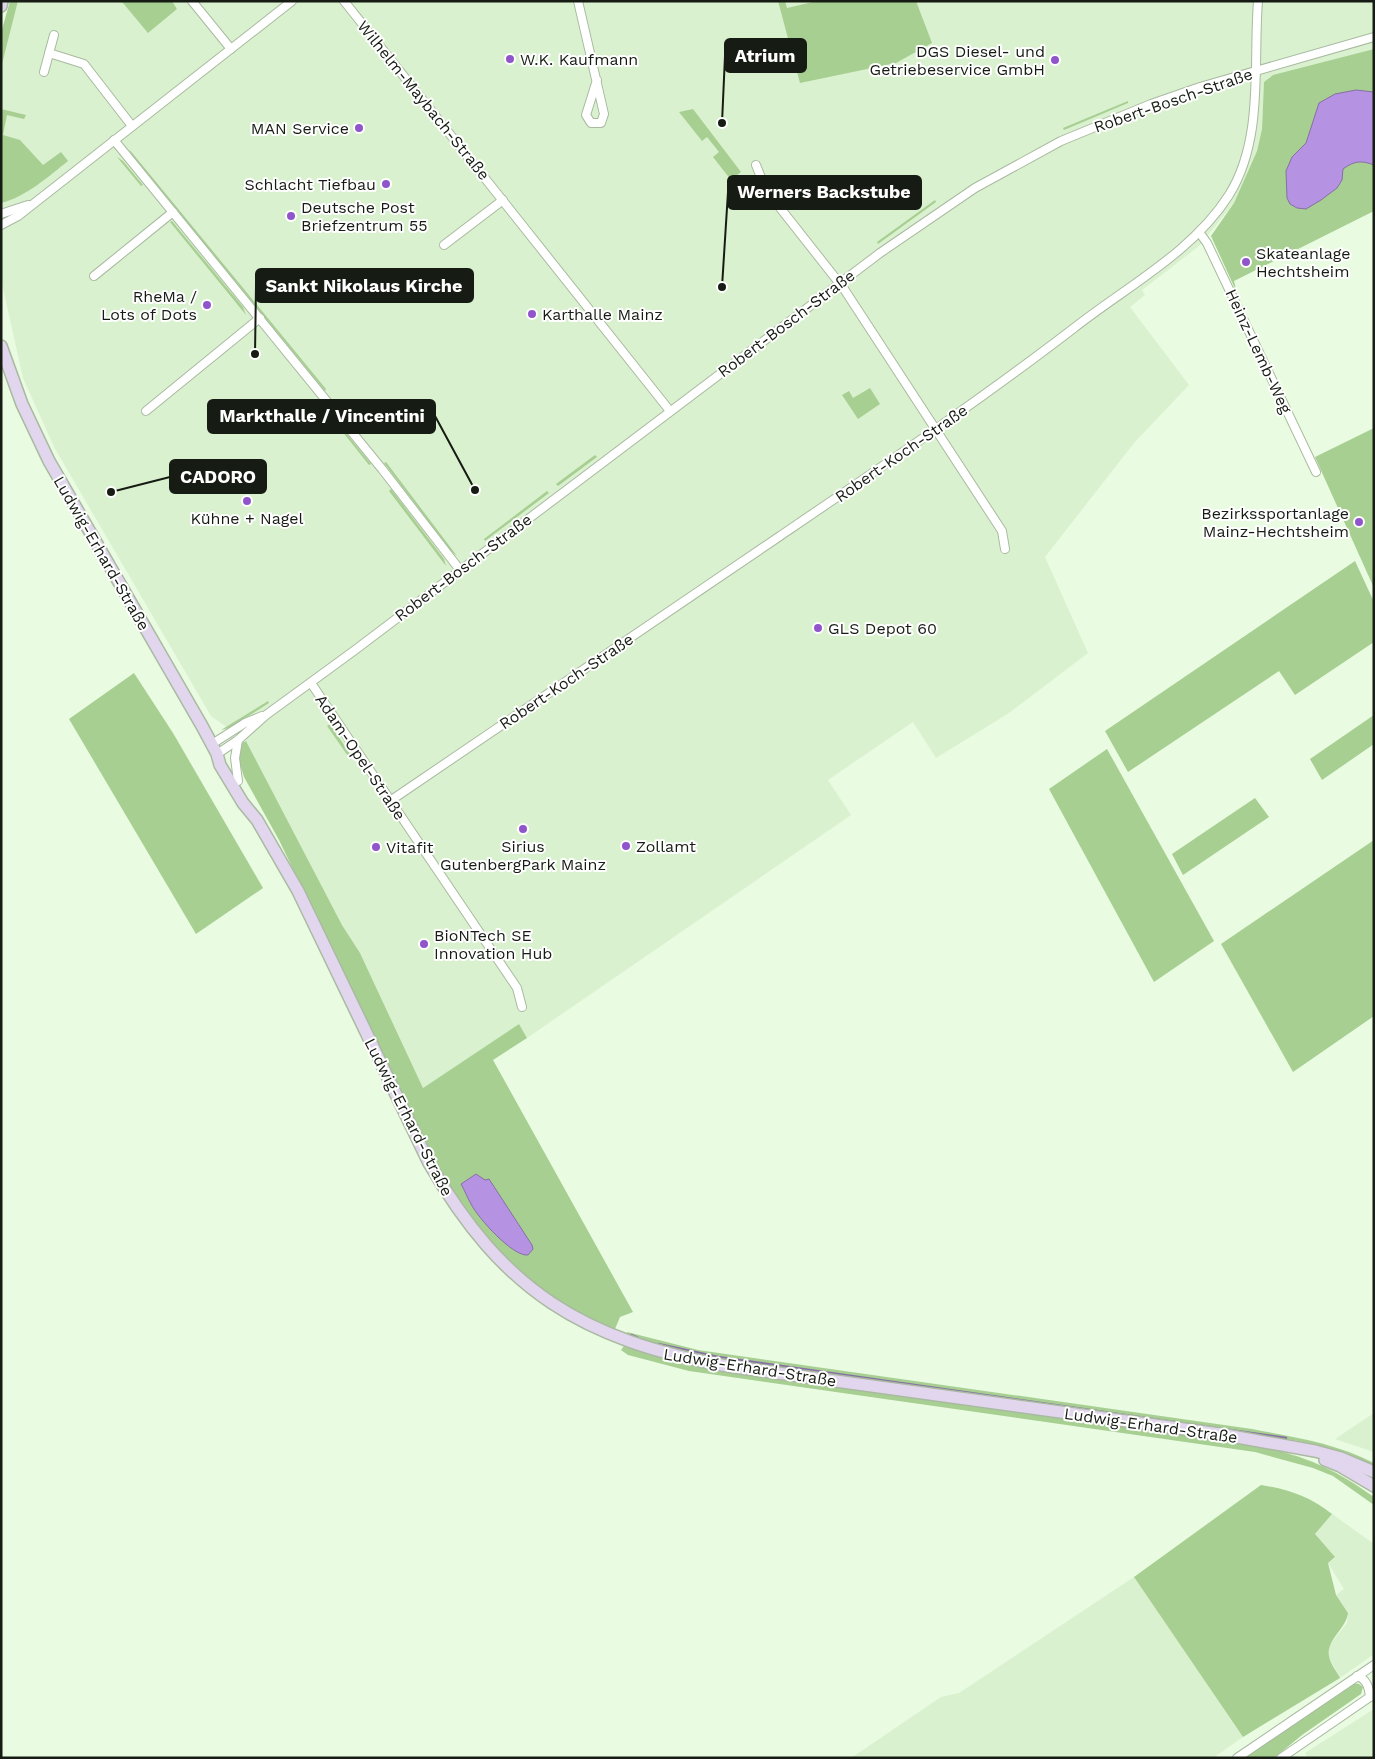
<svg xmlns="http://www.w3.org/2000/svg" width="1375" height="1759" viewBox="0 0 1375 1759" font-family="'Work Sans',sans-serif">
<rect width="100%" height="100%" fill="#e9fbe0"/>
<!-- built -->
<g fill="#daf1cf">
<polygon points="18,1 117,1 177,9 172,1 1374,1 1374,49 1269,77 1264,85 1262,129 1257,151 1234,203 1199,246 1142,290 1145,295 1130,307 1189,385 1134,443 1045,557 1088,653 1009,713 936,758 913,722 828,780 851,815 527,1038 519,1024 423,1088 360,953 342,925 246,741 211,716 54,447 23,378 1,279 1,69"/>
<polygon points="1374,1413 1374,1452 1335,1439"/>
<polygon points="1332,1514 1374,1544 1374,1654 1340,1678 1329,1657 1329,1646 1347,1623 1348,1613 1336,1595 1344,1589 1328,1563 1335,1558 1315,1534"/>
<polygon points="1134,1577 1243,1737 1213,1758 851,1758 941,1697 959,1693"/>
<polygon points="1374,1709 1374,1758 1308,1758 1305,1753"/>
</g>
<!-- green -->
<g fill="#a7cf92">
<polygon points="10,1 18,1 1,68 1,33"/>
<polygon points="117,1 172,1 177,9 148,33 123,3"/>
<polygon points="778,1 785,1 787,8 817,1 916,1 932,43 896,63 800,83"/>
<polygon points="1374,49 1374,211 1234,281 1237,293 1211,236 1234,203 1257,151 1262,129 1264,82 1273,75"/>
<polygon points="1128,101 1128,103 1064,130 1063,128"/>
<path d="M 1,109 L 26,115 L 24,119 L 7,115 L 3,135 L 20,140 L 43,165 L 61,152 L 68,161 C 49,176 26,197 1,203 Z"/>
<polygon points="693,109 741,172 731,180 713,157 719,152 707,137 702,141 679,112"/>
<polygon points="129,149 326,389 325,391 132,155"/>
<polygon points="117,157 123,161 143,185 141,186"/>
<polygon points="935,200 936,202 878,244 877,242"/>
<polygon points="172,221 243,307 246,315 170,222"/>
<polygon points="870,388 880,404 858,419 842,395 849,391 853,398"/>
<polygon points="323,405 371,464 369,465 322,406"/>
<polygon points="1374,428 1374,588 1315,457"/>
<polygon points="595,455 597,457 558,486 556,484"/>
<polygon points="386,462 457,556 451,551 384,463"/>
<polygon points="391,489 444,559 446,566 389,491"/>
<polygon points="547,491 549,493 485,541 484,539"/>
<polygon points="1355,561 1374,602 1374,642 1295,695 1279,671 1128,772 1105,731"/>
<polygon points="134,673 173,733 263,888 196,934 69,719"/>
<polygon points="268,701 269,703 229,728 221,730"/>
<polygon points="1374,715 1374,744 1322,780 1310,759"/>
<polygon points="330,724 350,754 348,756 327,726"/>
<polygon points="246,741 342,925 360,953 423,1088 519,1024 527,1038 493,1060 633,1312 620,1317 615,1329 612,1331 566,1307 518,1271 485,1238 446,1185 279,840 244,777 238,758 242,743"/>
<polygon points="1107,749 1214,941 1154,982 1049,789"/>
<polygon points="1255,798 1269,817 1183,875 1172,854"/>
<polygon points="1374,840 1374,1016 1293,1072 1221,944"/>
<path d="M 627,1332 L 698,1350 L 1252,1429 C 1293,1437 1336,1443 1374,1463 L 1374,1466 L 1347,1453 L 1299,1441 L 695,1356 L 627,1337 Z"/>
<path d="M 624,1346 L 647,1354 L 690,1365 L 1260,1446 C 1308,1457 1335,1469 1374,1497 L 1374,1505 L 1333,1476 L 1313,1468 L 1255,1452 L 689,1371 L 628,1355 L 621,1350 Z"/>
<path d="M 1261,1485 C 1288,1489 1311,1497 1332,1514 L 1315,1534 L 1335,1557 L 1328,1563 L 1336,1595 L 1348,1613 C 1346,1629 1326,1640 1329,1656 C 1330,1663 1337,1672 1340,1678 L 1243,1737 L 1134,1577 Z"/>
<polygon points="1354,1683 1359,1684 1363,1687 1361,1694 1302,1735 1274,1758 1244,1758"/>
</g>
<!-- water -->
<g fill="#b692e2" stroke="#866fa4">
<path d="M 1356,90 L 1374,92 L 1374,165 C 1361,160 1354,161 1343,169 L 1342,180 L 1337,188 L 1321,200 L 1306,209 L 1297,208 L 1290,204 L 1287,198 L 1286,171 L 1292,157 L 1306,143 L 1319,103 L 1335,94 Z"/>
<path d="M 476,1174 L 485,1180 L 489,1179 L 532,1245 L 533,1249 L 528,1255 C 513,1257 478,1218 471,1204 C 467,1197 465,1191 461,1184 Z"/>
</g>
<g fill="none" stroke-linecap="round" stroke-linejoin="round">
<!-- stream -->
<g stroke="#866fa4" stroke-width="2.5">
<polyline points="631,1335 638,1338"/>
<polyline points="658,1344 718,1357 1286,1438"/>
</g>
<!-- minor casing -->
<g stroke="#a9baa1" stroke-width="10">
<g id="minor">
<polyline points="192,1 231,49"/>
<polyline points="344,1 670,411"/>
<polyline points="578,1 604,114 601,123 591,123 586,115 597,80"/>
<polyline points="49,53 84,64 132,126"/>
<polyline points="44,72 54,35"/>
<polyline points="114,140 382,469 460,570"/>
<polyline points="756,165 766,190 844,289 1002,531 1005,549"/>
<polyline points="1,214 28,205"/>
<polyline points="1,225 18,216 292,1"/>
<polyline points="1199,232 1207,243 1316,472"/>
<polyline points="444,245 503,200"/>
<polyline points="94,276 173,212"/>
<polyline points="146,411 260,318"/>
<polyline points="311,683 517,988 522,1007"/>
<polyline points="238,740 235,758 238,781"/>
<polyline points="212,744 245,723 262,716"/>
<polyline points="217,754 238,740 266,715 355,650 880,253 975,188 1061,141 1151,104 1200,87 1374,37"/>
<path d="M 390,801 C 521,713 650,624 780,536 C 880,468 979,401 1074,328 C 1126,287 1193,252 1229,195 C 1264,139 1253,65 1258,1"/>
<path d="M 1357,1676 C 1367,1679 1369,1688 1370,1697"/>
<polyline points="1237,1758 1374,1665"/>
<polyline points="1281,1758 1374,1694"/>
</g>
</g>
<!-- secondary casing -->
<g stroke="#a9baa1" stroke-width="14">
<g id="secondary">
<polyline points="1,6 2,1"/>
<path d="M 1,346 L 22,404 L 49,461 L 202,726 L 217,754 L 220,765 L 243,803 L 257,820 L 298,891 L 429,1163 C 503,1291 582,1340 727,1366 L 1220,1434 L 1315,1451 L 1341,1458 L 1374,1472"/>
<polyline points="1325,1460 1340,1466 1374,1486"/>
</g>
</g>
<!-- minor -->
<use href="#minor" stroke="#fff" stroke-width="8"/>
<!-- secondary -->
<use href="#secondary" stroke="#e2d6ef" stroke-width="11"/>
</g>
<!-- markers -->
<g fill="#9054cb" stroke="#fff" stroke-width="2">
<circle cx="510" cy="59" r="5"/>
<circle cx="1055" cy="60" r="5"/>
<circle cx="359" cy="128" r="5"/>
<circle cx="386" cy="184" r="5"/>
<circle cx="291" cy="216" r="5"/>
<circle cx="1246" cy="262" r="5"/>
<circle cx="207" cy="305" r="5"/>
<circle cx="532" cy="314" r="5"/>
<circle cx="247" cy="501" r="5"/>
<circle cx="1359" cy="522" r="5"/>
<circle cx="818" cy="628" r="5"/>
<circle cx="523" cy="829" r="5"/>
<circle cx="626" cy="846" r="5"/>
<circle cx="376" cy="847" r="5"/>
<circle cx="424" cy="944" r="5"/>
</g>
<g text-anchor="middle" stroke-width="4" stroke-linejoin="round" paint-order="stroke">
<!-- poi labels -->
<g font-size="16" fill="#161c13" stroke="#fff" text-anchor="start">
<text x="1045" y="57" text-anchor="end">DGS Diesel- und<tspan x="1045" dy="18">Getriebeservice GmbH</tspan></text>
<text x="520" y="65">W.K. Kaufmann</text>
<text x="349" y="134" text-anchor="end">MAN Service</text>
<text x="376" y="190" text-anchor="end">Schlacht Tiefbau</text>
<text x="301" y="213">Deutsche Post<tspan x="301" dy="18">Briefzentrum 55</tspan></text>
<text x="1256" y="259">Skateanlage<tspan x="1256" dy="18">Hechtsheim</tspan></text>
<text x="197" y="302" text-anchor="end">RheMa /<tspan x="197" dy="18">Lots of Dots</tspan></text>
<text x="542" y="320">Karthalle Mainz</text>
<text x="1349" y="519" text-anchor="end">Bezirkssportanlage<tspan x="1349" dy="18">Mainz-Hechtsheim</tspan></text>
<text x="247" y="524" text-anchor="middle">Kühne + Nagel</text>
<text x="828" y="634">GLS Depot 60</text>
<text x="523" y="852" text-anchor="middle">Sirius<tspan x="523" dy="18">GutenbergPark Mainz</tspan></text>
<text x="636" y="852">Zollamt</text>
<text x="386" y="853">Vitafit</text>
<text x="434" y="941">BioNTech SE<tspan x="434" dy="18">Innovation Hub</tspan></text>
</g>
<!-- street labels -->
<g font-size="16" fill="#161c13" stroke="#fff">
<text transform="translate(424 100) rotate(51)" y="6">Wilhelm-Maybach-Straße</text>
<text transform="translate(1173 100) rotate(-19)" y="6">Robert-Bosch-Straße</text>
<text transform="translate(786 323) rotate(-37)" y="6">Robert-Bosch-Straße</text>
<text transform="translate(1259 351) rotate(65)" y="6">Heinz-Lemb-Weg</text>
<text transform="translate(901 453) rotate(-35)" y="6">Robert-Koch-Straße</text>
<text transform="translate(102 553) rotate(60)" y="6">Ludwig-Erhard-Straße</text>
<text transform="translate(463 567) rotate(-37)" y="6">Robert-Bosch-Straße</text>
<text transform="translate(566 681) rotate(-34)" y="6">Robert-Koch-Straße</text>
<text transform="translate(361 757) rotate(56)" y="6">Adam-Opel-Straße</text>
<text transform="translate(409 1117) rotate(63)" y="6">Ludwig-Erhard-Straße</text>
<text transform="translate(750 1367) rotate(9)" y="6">Ludwig-Erhard-Straße</text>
<text transform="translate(1151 1425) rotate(8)" y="6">Ludwig-Erhard-Straße</text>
</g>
</g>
<!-- callouts -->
<path fill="none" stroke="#161c13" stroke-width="2" d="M722 123L725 56M722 287L728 192M255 354L256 285M475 490L435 416M111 492L170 477"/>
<g fill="#161c13" stroke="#fff" stroke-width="2">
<circle cx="722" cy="123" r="5"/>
<circle cx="722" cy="287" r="5"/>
<circle cx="255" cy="354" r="5"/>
<circle cx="475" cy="490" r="5"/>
<circle cx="111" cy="492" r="5"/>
</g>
<g fill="#161c13" stroke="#161c13" stroke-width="2">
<rect x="725" y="39" width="81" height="33" rx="5"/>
<rect x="728" y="176" width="193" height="33" rx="5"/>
<rect x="256" y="269" width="217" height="33" rx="5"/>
<rect x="208" y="400" width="227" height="33" rx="5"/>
<rect x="170" y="460" width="96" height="33" rx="5"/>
</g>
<g font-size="18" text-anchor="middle" font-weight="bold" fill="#fff">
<text x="765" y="62">Atrium</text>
<text x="824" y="198">Werners Backstube</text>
<text x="364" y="292">Sankt Nikolaus Kirche</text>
<text x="322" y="422">Markthalle / Vincentini</text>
<text x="218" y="483">CADORO</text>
</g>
<!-- border -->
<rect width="1375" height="1759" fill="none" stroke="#161c13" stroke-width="5"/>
</svg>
